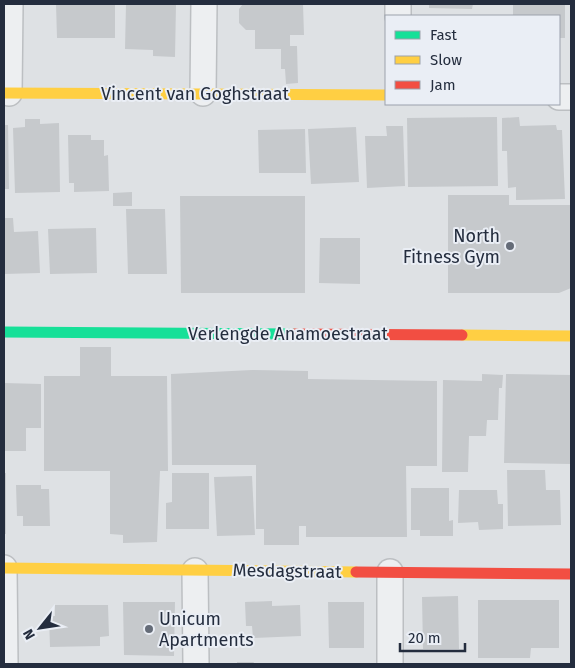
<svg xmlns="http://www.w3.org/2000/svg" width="575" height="668" viewBox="0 0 575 668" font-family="'Fira Sans',sans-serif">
<rect width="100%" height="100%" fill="#dee1e4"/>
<!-- building -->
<g fill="#c6c9cc">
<polygon points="56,4 115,4 115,38 57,38"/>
<polygon points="126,4 176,4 175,57 153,56 153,50 125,49"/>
<polygon points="243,4 303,4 304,35 290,35 290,46 297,46 298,83 286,84 285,69 281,69 281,49 255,49 255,30 246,30 239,23 239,9"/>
<polygon points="429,4 473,4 472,9 429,8"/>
<polygon points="513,4 565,4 565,38 559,38 559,16 513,16"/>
<polygon points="497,117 498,186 408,187 407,118"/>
<polygon points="519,117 520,126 556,125 557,130 562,130 565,199 516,200 516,187 508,188 507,151 502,151 502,118"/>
<polygon points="25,119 40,119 40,124 59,123 60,192 15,193 13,128 25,127"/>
<polygon points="4,125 8,125 9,189 4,189"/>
<polygon points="386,126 403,126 405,186 367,188 365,136 387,136"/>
<polygon points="356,127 359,182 311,184 308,129"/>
<polygon points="305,129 306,173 259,173 258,130"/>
<polygon points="68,135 91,135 91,140 104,140 104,156 108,155 109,191 74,192 74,183 69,183"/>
<polygon points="132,192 132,206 113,206 113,193"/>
<polygon points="448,195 509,195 509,205 571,205 571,288 559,293 448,293"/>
<polygon points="180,196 305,196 305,293 181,293"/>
<polygon points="126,209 165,209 167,274 128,274"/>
<polygon points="4,218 13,218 14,232 38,231 40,273 4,274"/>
<polygon points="96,228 97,273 50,274 48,229"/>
<polygon points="320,238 360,238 360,284 319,283"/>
<polygon points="80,347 111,347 111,376 167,376 168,471 160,471 157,542 123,543 123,535 110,534 110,471 44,471 44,376 80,376"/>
<polygon points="252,370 308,371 308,379 437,381 437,466 406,466 407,537 306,537 306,526 299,526 299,545 264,545 264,529 256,529 256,465 172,465 171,374"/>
<polygon points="482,374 503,375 502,388 499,388 498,420 487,420 486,436 469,436 468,472 442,472 443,380 482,381"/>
<polygon points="506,374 571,375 571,464 504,463"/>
<polygon points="4,383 41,384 41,428 26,428 26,451 4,451"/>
<polygon points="507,470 545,470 546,490 560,490 561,525 508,526"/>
<rect x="4" y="473" width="2" height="61"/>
<polygon points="172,473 209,473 209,529 166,529 166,503 172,502"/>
<polygon points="252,476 255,535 217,536 214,477"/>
<polygon points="16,485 41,485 41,489 49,489 50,526 23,526 23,516 17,516"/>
<polygon points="411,488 449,488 449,521 453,520 453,536 420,536 420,530 411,530"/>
<polygon points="459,490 497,490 498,504 503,504 503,529 479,530 478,522 458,523"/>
<polygon points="458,596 459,649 423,649 422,597"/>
<polygon points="478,600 559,600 559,648 531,648 530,658 478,658"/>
<polygon points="272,601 272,606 300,605 301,636 253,638 252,626 246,626 245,602"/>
<polygon points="123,602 175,602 174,656 124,655"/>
<polygon points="328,602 364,602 364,648 329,648"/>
<polygon points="55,605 108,605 109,636 100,637 100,646 50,647 49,616 55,616"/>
<polygon points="237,662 254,662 253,664 237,664"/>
</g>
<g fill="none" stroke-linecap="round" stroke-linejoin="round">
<!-- street casing -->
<g stroke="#bcbfc2" stroke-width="28">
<g id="street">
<polyline points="398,16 398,4"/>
<polyline points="9,93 10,4"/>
<polyline points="203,93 204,4"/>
<polyline points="559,97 571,97"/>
<polyline points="4,568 5,664"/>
<polyline points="195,571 196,664"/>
<polyline points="390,572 390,664"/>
</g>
</g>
<!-- street -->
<use href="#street" stroke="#edeff1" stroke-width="25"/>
<!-- fast -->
<polyline stroke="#16e098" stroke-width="11" points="4,332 293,334"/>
<!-- slow -->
<g stroke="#ffcf43" stroke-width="11">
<polyline points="4,93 386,95"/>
<polyline points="462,335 571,336"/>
<polyline points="4,568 356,572"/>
</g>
<!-- jam -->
<g stroke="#f24e42" stroke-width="11">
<polyline points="293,334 462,335"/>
<polyline points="356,572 571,574"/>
</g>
</g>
<!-- markers -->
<g fill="#656c78" stroke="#eaeef5" stroke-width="2">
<circle cx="510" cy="246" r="5"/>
<circle cx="149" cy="629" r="5"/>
</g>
<g text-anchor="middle" stroke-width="4" stroke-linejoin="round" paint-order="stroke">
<!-- street labels -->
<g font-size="18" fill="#242d3e" stroke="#eaeef5">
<text x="195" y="100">Vincent van Goghstraat</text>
<text x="288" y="340">Verlengde Anamoestraat</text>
<text transform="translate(287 571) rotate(1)" y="6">Mesdagstraat</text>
</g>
<!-- poi labels -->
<g font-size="18" fill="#242d3e" stroke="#eaeef5" text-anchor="end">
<text x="500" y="242">North<tspan x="500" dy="21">Fitness Gym</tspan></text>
<text x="159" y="625" text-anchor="start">Unicum<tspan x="159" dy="21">Apartments</tspan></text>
</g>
</g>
<!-- border -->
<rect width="575" height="668" fill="none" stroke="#242d3e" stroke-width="10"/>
<!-- legend -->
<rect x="385" y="15" width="175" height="90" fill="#eaeef5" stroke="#9ba1ac"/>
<rect x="395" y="31" width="25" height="8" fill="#16e098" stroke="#9ba1ac"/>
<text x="430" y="40" font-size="15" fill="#242d3e">Fast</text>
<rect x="395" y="56" width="25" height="8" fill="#ffcf43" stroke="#9ba1ac"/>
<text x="430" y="65" font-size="15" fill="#242d3e">Slow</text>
<rect x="395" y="81" width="25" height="8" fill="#f24e42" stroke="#9ba1ac"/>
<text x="430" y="90" font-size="15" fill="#242d3e">Jam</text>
<!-- north arrow -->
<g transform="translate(40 628) rotate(240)" stroke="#eaeef5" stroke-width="4" paint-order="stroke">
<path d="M0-4L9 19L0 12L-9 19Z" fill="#242d3e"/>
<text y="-8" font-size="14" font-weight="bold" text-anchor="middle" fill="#242d3e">N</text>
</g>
<!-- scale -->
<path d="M400 643v8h65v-8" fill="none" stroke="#242d3e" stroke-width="2.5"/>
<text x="408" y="643" font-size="15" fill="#242d3e" stroke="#eaeef5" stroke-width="4" paint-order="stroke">20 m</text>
</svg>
